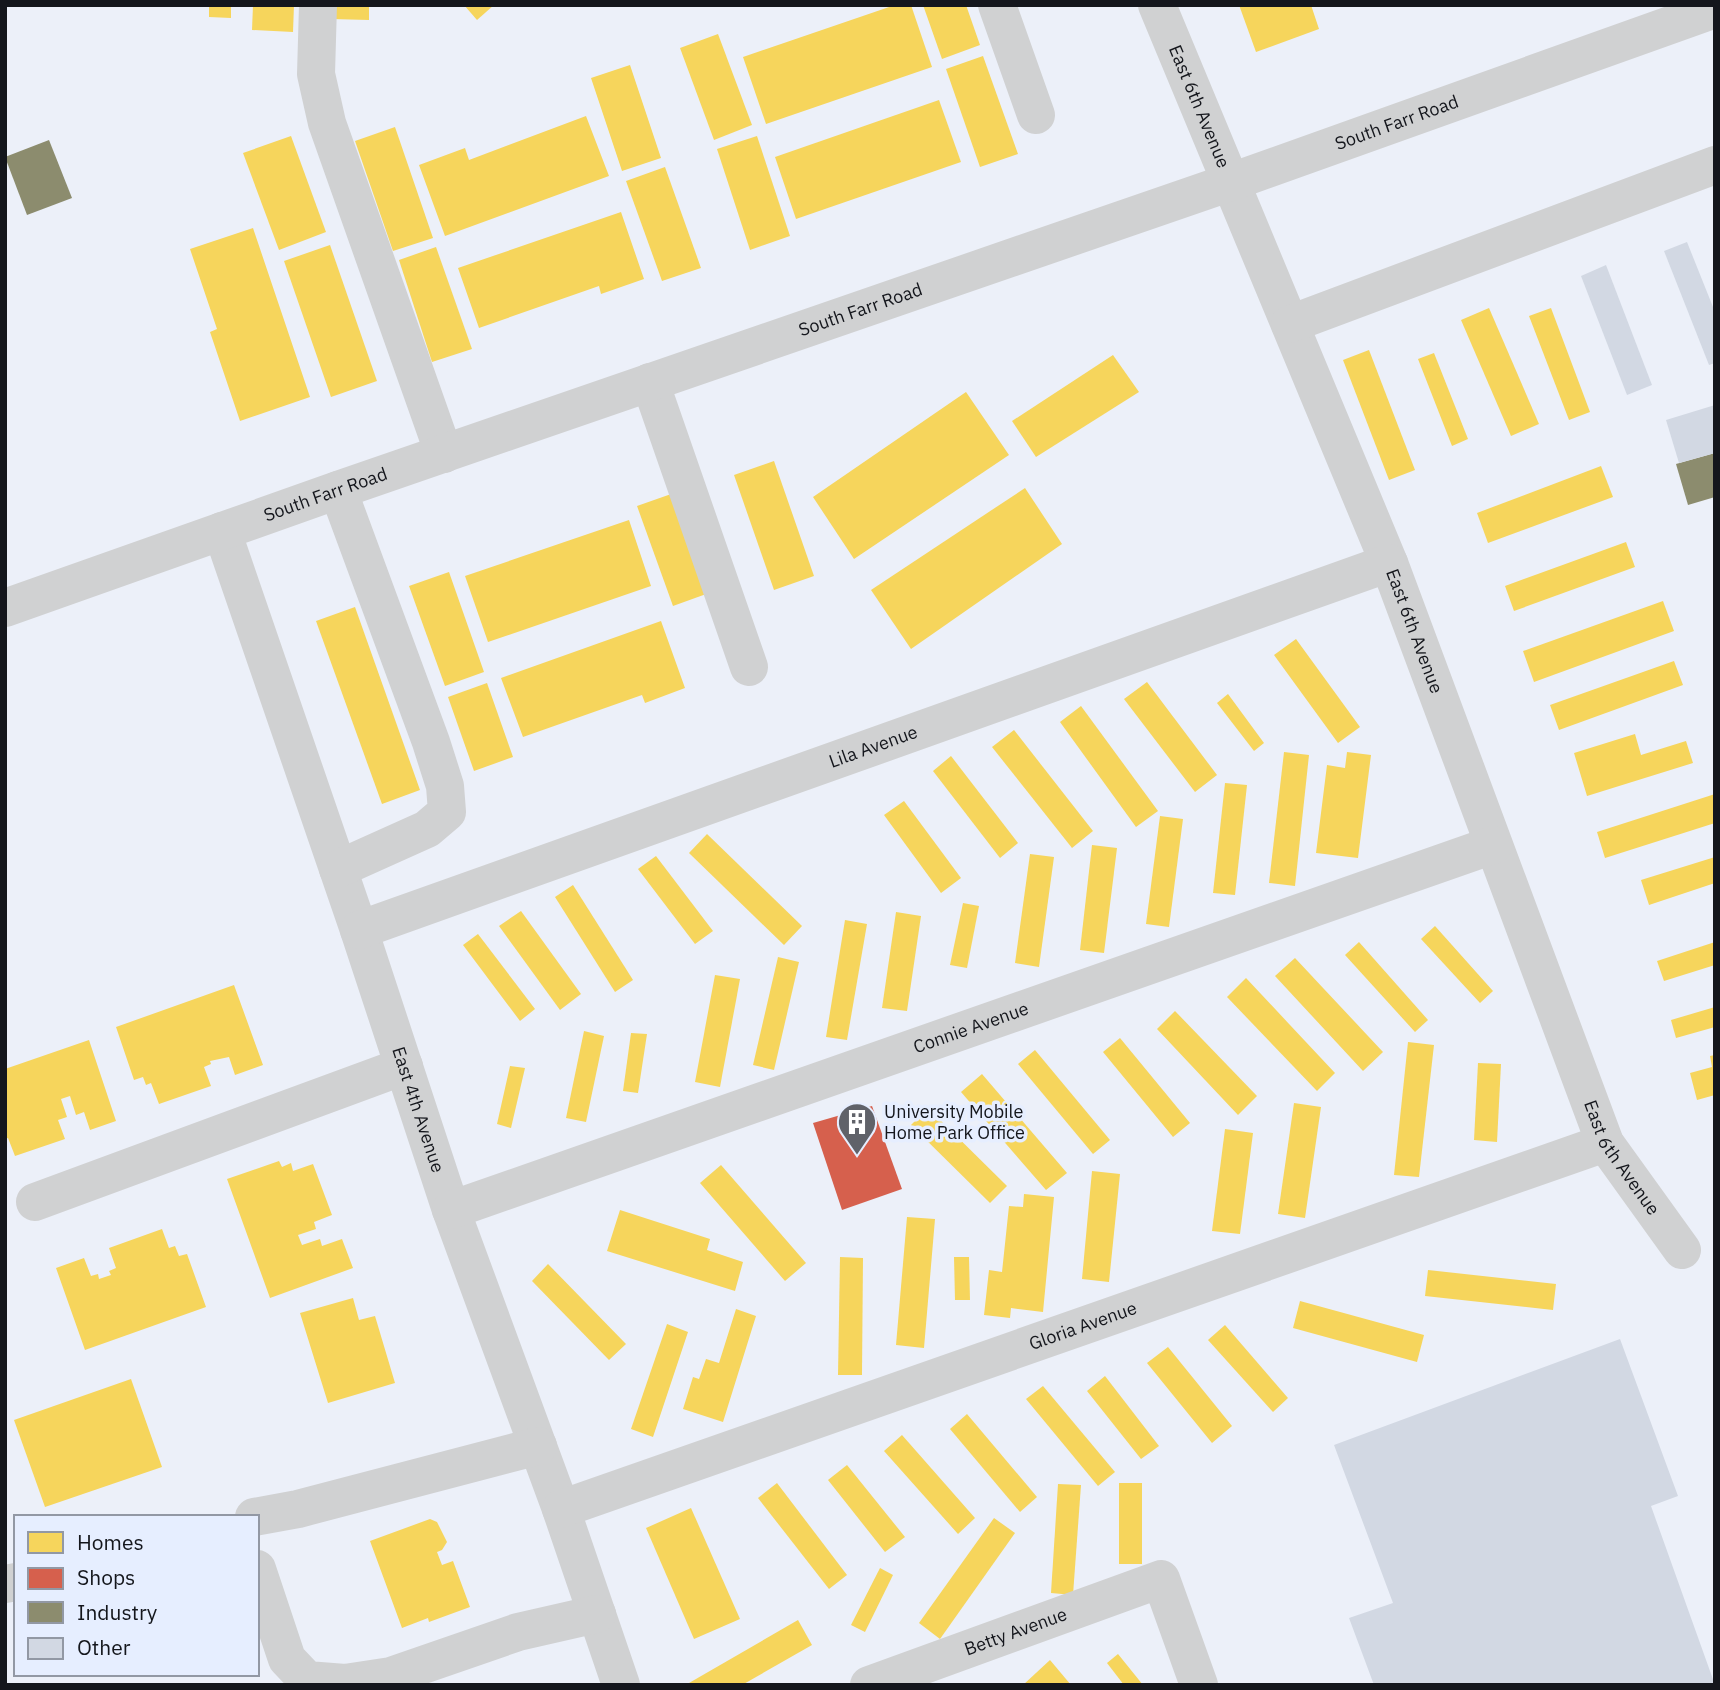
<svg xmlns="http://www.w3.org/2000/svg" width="1720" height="1690" viewBox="0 0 1720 1690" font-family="'IBM Plex Sans',sans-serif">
<rect width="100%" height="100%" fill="#ecf0f9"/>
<!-- homes -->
<g fill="#f6d55c">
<polygon points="209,5 231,5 231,18 209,17"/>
<polygon points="253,5 294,5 293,32 252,30"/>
<polygon points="331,5 369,5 369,20 331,19"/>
<polygon points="464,5 494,5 477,20"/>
<polygon points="895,5 911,5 932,67 766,124 743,57"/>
<polygon points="923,5 966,5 980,45 942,59"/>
<polygon points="1239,5 1311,5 1319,29 1256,52"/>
<polygon points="718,34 752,125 714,140 680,48"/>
<polygon points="983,56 1018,154 980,167 946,69"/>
<polygon points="630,65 661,158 622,171 591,78"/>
<polygon points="939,100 961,162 796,219 775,157"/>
<polygon points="586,116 609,176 445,236 419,165 465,148 469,160"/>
<polygon points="395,127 433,238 393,251 355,141"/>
<polygon points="291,136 326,232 279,250 243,153"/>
<polygon points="757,136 790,236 750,250 717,149"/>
<polygon points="665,167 701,268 662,281 626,181"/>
<polygon points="621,212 644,279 601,294 599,286 479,328 458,268"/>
<polygon points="253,228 310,397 240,421 210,332 217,329 190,249"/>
<polygon points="330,245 377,381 331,397 284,261"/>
<polygon points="436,247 472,349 432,362 399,260"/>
<polygon points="1489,308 1539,424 1511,436 1461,320"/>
<polygon points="1551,308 1590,412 1569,420 1529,316"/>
<polygon points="1369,350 1415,470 1389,480 1343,360"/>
<polygon points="1434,353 1468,439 1452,446 1418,359"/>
<polygon points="1113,355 1139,392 1036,457 1012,421"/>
<polygon points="966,392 1009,455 854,559 813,497"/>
<polygon points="774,461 814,576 774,590 734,475"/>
<polygon points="1601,466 1613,497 1488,543 1477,513"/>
<polygon points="1025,488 1062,544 911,649 871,590"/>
<polygon points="674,493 709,593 673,606 637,506"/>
<polygon points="629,520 651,586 488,642 465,576"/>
<polygon points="1626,542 1635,567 1514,611 1505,586"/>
<polygon points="449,572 484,672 445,686 409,586"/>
<polygon points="1663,601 1674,631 1534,682 1523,651"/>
<polygon points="355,607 420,790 382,804 316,621"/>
<polygon points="661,621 685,688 645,703 642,695 523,737 501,678"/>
<polygon points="1296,639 1360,727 1338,743 1274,655"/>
<polygon points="1674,661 1683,685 1559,730 1550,705"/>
<polygon points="1147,682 1217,775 1195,792 1124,699"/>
<polygon points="487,683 513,757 474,771 448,697"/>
<polygon points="1228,694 1264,743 1254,751 1217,703"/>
<polygon points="1081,706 1158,811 1136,827 1060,722"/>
<polygon points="1014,730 1093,831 1072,848 992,747"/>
<polygon points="1635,734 1641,755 1686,741 1693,763 1587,796 1574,753"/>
<polygon points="1284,752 1309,755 1295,886 1269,883"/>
<polygon points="1347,752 1371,755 1358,858 1316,853 1327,765 1345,768"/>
<polygon points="951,756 1018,843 1000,858 933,771"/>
<polygon points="1225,783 1247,785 1235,895 1213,893"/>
<polygon points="1715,794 1715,823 1605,858 1597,832"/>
<polygon points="904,801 961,878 941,893 884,815"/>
<polygon points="1160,816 1183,819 1169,927 1146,924"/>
<polygon points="707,834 802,926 784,945 689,853"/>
<polygon points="1092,845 1117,848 1104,953 1080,950"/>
<polygon points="1030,854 1054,857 1039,967 1015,963"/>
<polygon points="656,856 713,931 695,944 638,869"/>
<polygon points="1715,857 1715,883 1649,905 1641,880"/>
<polygon points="573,885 633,980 615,992 555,897"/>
<polygon points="963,903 979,906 967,968 950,965"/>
<polygon points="521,911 581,994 560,1010 499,926"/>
<polygon points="896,912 921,916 907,1011 882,1008"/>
<polygon points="845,920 867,924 847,1040 826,1037"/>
<polygon points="1435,926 1493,991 1480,1003 1421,939"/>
<polygon points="478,934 535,1009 520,1021 463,945"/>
<polygon points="1359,942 1428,1020 1415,1032 1345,955"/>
<polygon points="1715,942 1715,965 1664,981 1657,961"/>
<polygon points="778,957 799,962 774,1070 753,1065"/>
<polygon points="1295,958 1383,1052 1363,1071 1275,976"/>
<polygon points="715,975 740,979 720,1087 695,1082"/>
<polygon points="1246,978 1335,1073 1317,1091 1227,997"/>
<polygon points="234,985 263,1065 235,1075 229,1057 210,1061 211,1064 204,1067 211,1086 159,1104 151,1083 146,1085 143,1077 134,1080 116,1027"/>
<polygon points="1715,1007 1715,1027 1676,1038 1671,1020"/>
<polygon points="1175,1011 1257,1096 1238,1115 1157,1029"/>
<polygon points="584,1031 604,1036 586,1122 566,1118"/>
<polygon points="631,1033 647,1034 638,1093 623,1091"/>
<polygon points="1120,1038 1190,1123 1173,1137 1103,1052"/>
<polygon points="89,1040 116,1121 90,1130 84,1112 76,1115 70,1096 61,1099 67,1117 58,1120 65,1139 15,1156 8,1138 5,1139 5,1069"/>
<polygon points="1408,1042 1434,1045 1419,1177 1394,1175"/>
<polygon points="1035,1050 1110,1140 1093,1154 1018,1064"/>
<polygon points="1715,1055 1715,1095 1697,1100 1690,1073 1712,1067 1710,1056"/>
<polygon points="1478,1063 1501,1064 1497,1142 1474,1140"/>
<polygon points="510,1066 525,1068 511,1128 497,1124"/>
<polygon points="982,1074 1067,1173 1046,1190 961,1092"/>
<polygon points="1294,1103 1321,1107 1305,1218 1278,1214"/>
<polygon points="928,1108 1007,1186 990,1203 911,1125"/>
<polygon points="1225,1129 1253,1133 1240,1234 1212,1231"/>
<polygon points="279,1161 282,1167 291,1163 293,1171 313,1164 332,1215 314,1222 316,1229 298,1235 302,1245 320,1239 322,1246 342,1239 353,1268 270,1298 227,1179"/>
<polygon points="721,1165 806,1263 785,1281 700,1183"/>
<polygon points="1092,1171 1120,1174 1109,1282 1082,1279"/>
<polygon points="1024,1194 1054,1197 1043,1312 1011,1308 1010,1318 984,1315 989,1270 1002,1272 1009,1206 1023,1207"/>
<polygon points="620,1210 710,1239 707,1250 743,1262 735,1291 607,1251"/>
<polygon points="907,1217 935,1219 924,1348 896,1345"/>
<polygon points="162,1229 169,1248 175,1246 179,1256 187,1254 206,1307 85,1350 56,1268 84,1258 91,1276 98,1274 99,1279 111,1275 109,1271 116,1268 109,1248"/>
<polygon points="840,1257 863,1258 862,1375 838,1375"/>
<polygon points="954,1257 969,1257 970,1300 955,1300"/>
<polygon points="548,1264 626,1344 609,1360 532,1281"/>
<polygon points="1428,1270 1556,1284 1553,1310 1425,1296"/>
<polygon points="353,1298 359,1320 375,1316 395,1383 328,1403 300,1313"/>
<polygon points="1300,1301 1424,1335 1417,1362 1293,1328"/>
<polygon points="736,1309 756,1316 723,1422 683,1409 693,1377 699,1379 706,1359 719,1363"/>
<polygon points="667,1324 688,1332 653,1437 631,1429"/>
<polygon points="1225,1325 1288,1398 1273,1412 1208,1340"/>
<polygon points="1168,1347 1232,1426 1212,1443 1147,1363"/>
<polygon points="1105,1376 1159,1446 1141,1459 1087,1391"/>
<polygon points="131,1379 162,1467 45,1507 14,1420"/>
<polygon points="1043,1386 1115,1472 1098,1486 1026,1399"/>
<polygon points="967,1414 1037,1497 1020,1512 950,1429"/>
<polygon points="902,1435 975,1518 958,1534 884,1451"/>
<polygon points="847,1465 905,1537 885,1552 828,1480"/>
<polygon points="777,1483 847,1575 829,1589 758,1498"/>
<rect x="1119" y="1483" width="23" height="81"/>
<polygon points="1058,1484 1081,1485 1073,1595 1051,1593"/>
<polygon points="691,1508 740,1619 694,1639 646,1528"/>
<polygon points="994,1518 1015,1533 940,1639 919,1623"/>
<polygon points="430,1519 437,1522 447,1542 442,1550 437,1552 442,1565 453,1561 470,1607 429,1622 428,1618 402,1628 370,1541"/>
<polygon points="880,1568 893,1575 865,1632 851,1625"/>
<polygon points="798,1620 812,1645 742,1685 691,1685 689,1683"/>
<polygon points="1118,1654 1143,1685 1124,1685 1107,1663"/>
<polygon points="1050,1660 1071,1685 1023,1685"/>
</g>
<!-- shops -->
<polygon fill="#d6604d" points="872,1106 902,1189 842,1210 813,1123"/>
<!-- industry -->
<g fill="#8c8c6e">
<polygon points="49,140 72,198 27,215 5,157"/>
<polygon points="1715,453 1715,497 1688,505 1676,464"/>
</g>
<!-- building -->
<g fill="#d2d8e3">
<polygon points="1687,242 1715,312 1715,363 1709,365 1664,251"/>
<polygon points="1606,265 1652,385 1627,395 1581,276"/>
<polygon points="1715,405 1715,453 1679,463 1666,420"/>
<polygon points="1620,1339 1678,1496 1651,1506 1715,1685 1374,1685 1349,1618 1393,1603 1334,1445"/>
</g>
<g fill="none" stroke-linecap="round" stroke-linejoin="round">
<!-- minor -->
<g stroke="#d0d1d2" stroke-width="38">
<polyline points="318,5 316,74 327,123 444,454"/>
<polyline points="997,5 1036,115"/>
<path id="s1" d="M 1157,5 L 1389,563 L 1605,1143 L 1682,1250"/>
<polyline points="1290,324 1715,165"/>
<polyline points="650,382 749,667"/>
<path id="s2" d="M 222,531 L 359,930 L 451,1210 L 561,1509 L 621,1685"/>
<path id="s3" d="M 5,608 L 338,490 L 1231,182 L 1715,9"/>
<polyline points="338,869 427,829 447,812 445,786 431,742 338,490"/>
<path id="s4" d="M 359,930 L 1389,563"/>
<polyline points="35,1202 404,1066"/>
<path id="s5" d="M 451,1210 L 1493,845"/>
<path id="s6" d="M 561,1509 L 1605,1143"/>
<polyline points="254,1517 298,1509 538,1446"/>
<polyline points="257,1569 287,1659 307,1680 345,1683 391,1676 518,1632 597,1614"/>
<polyline points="5,1584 16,1582"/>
<path id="s7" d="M 869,1685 L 1161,1579 L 1199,1685"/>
</g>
</g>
<!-- icons -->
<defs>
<g id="building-pin" transform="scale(2.0125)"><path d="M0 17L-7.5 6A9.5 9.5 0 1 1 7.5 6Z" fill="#606269" stroke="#e6eeff"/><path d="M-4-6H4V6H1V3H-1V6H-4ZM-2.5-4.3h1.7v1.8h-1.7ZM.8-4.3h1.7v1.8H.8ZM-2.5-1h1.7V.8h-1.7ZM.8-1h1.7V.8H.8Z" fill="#fff"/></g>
</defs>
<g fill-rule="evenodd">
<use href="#building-pin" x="857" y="1122"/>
</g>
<g text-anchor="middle" stroke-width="7" stroke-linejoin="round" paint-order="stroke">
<!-- street labels -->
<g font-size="18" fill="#14161c" stroke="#e6eeff">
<text dy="6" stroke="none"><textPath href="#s1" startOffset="110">East 6th Avenue</textPath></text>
<text dy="6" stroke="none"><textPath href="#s3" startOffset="1474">South Farr Road</textPath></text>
<text dy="6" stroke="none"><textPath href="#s3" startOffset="906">South Farr Road</textPath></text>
<text dy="6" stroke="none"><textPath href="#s3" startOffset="340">South Farr Road</textPath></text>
<text dy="6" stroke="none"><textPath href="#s1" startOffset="677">East 6th Avenue</textPath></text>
<text dy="6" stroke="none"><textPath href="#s4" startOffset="546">Lila Avenue</textPath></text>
<text dy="6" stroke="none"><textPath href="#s5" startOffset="551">Connie Avenue</textPath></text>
<text dy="6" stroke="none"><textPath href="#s2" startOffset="611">East 4th Avenue</textPath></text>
<text dy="6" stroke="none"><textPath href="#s1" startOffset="1244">East 6th Avenue</textPath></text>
<text dy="6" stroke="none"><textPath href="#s6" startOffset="553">Gloria Avenue</textPath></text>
<text dy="6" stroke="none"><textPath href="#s7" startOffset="156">Betty Avenue</textPath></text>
</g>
<!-- poi labels -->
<g font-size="18" fill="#14161c" stroke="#e6eeff" text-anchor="start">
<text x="884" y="1118">University Mobile<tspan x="884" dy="21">Home Park Office</tspan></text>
</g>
</g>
<!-- border -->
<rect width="1720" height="1690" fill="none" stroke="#14161c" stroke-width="14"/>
<!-- legend -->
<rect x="14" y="1515" width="245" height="161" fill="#e6eeff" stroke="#9298a4" stroke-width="2"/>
<rect x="28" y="1532" width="35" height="21" fill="#f6d55c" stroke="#9298a4" stroke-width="2"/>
<text x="77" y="1550" font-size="21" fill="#14161c">Homes</text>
<rect x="28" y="1568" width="35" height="21" fill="#d6604d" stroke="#9298a4" stroke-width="2"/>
<text x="77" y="1585" font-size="21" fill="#14161c">Shops</text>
<rect x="28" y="1602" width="35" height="21" fill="#8c8c6e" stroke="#9298a4" stroke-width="2"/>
<text x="77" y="1620" font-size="21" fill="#14161c">Industry</text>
<rect x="28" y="1638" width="35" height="21" fill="#d2d8e3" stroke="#9298a4" stroke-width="2"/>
<text x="77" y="1655" font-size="21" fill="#14161c">Other</text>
</svg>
